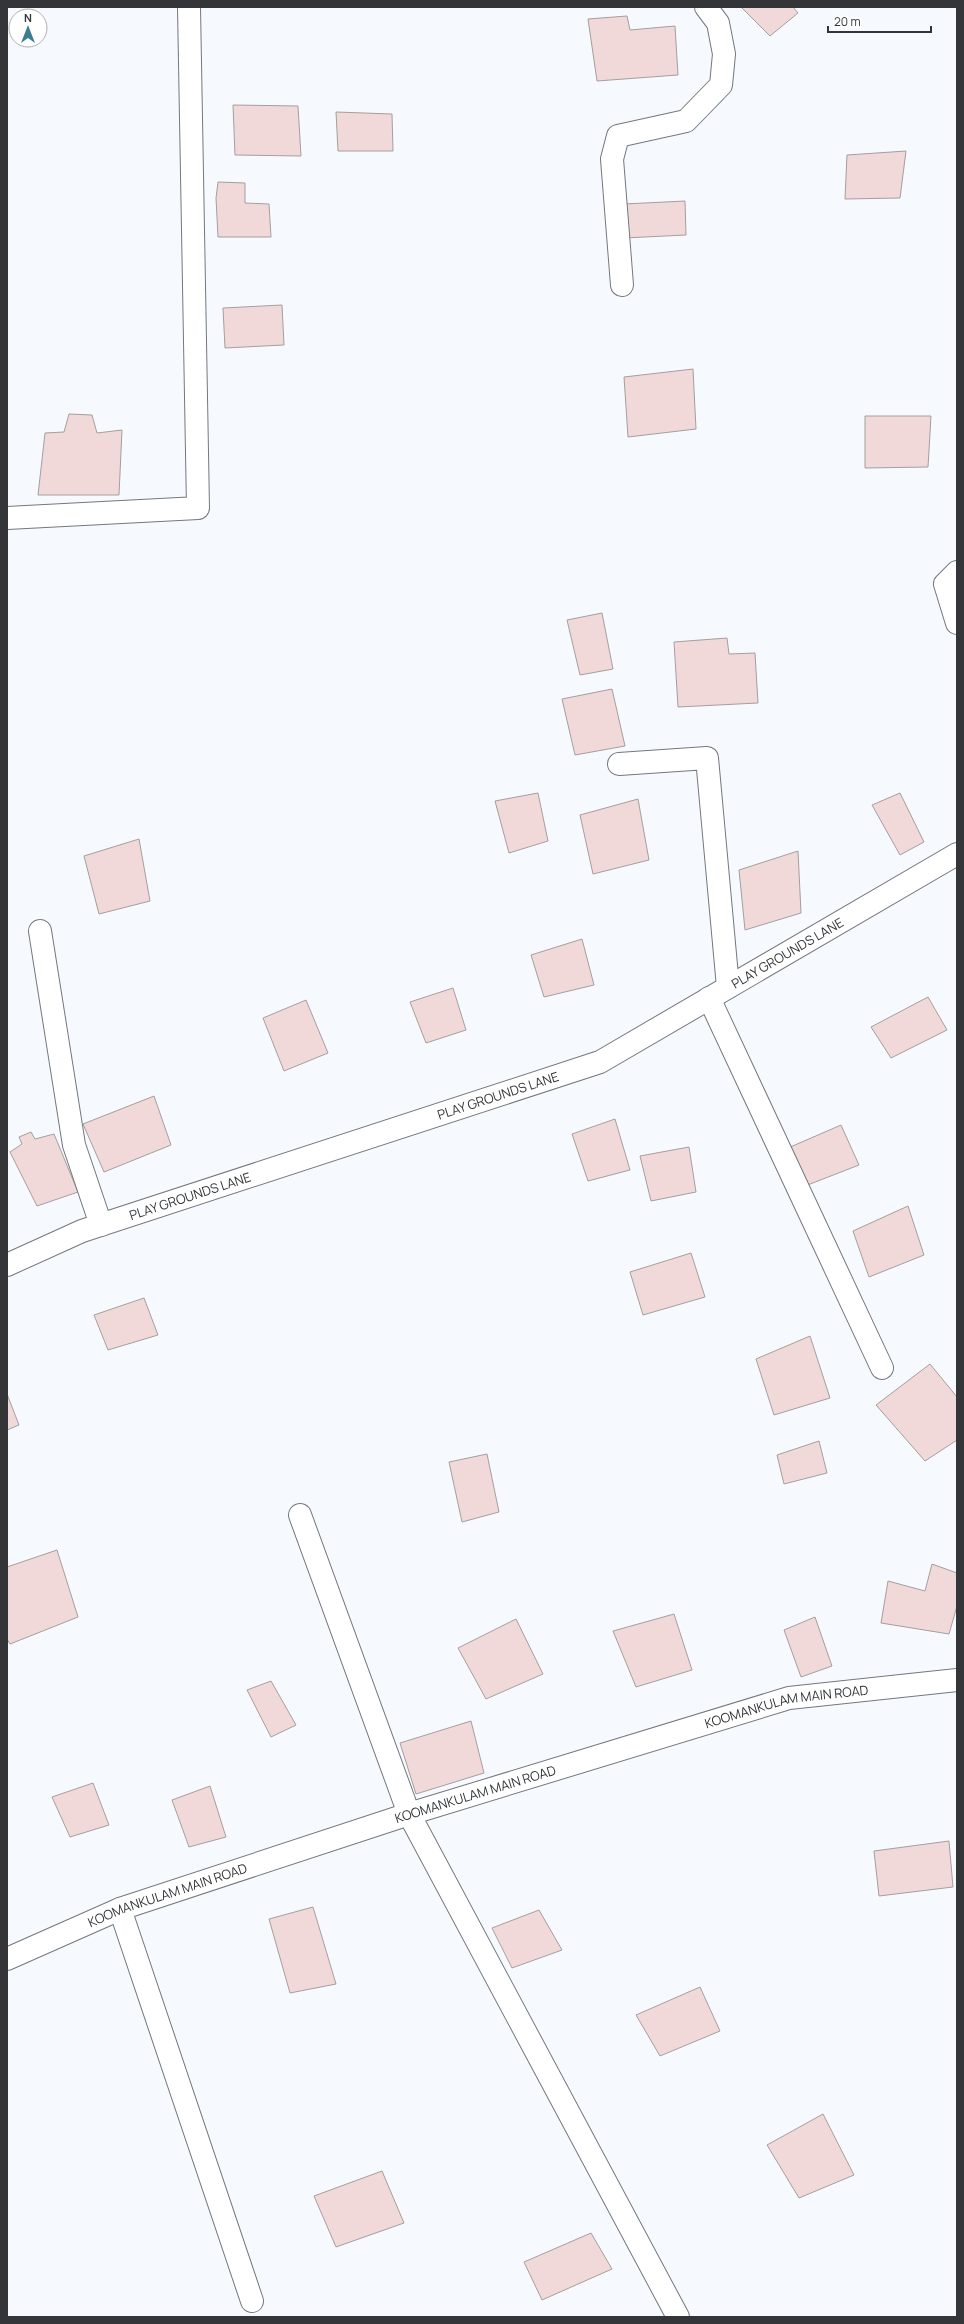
<svg xmlns="http://www.w3.org/2000/svg" width="964" height="2324" viewBox="0 0 964 2324" font-family="Manrope,sans-serif">
<rect width="100%" height="100%" fill="#f6faff"/>
<!-- building -->
<g fill="#f0d9d8" stroke="#a69e9d">
<polygon points="741,7 793,7 798,13 770,36"/>
<polygon points="627,16 630,30 675,26 678,75 597,81 588,19"/>
<polygon points="233,105 298,106 301,156 235,155"/>
<polygon points="336,112 392,114 393,151 338,151"/>
<polygon points="906,151 900,198 845,199 847,155"/>
<polygon points="218,182 245,183 245,203 269,204 271,237 218,237 216,198"/>
<polygon points="685,201 686,235 624,238 624,204"/>
<polygon points="282,305 284,345 225,348 223,308"/>
<polygon points="693,369 696,429 628,437 624,377"/>
<polygon points="69,414 92,415 97,433 122,430 119,495 38,495 45,433 64,432"/>
<polygon points="865,416 931,416 928,467 865,468"/>
<polygon points="602,613 613,669 580,675 567,620"/>
<polygon points="727,638 729,654 755,653 758,703 678,707 674,642"/>
<polygon points="612,689 625,746 575,755 562,699"/>
<polygon points="538,793 548,841 509,853 495,801"/>
<polygon points="900,793 924,842 900,855 872,805"/>
<polygon points="638,799 649,860 593,874 580,815"/>
<polygon points="139,839 150,901 99,914 84,856"/>
<polygon points="798,851 801,913 745,930 739,870"/>
<polygon points="582,939 594,985 544,997 531,955"/>
<polygon points="453,988 466,1030 426,1043 410,1002"/>
<polygon points="928,997 947,1030 891,1058 871,1027"/>
<polygon points="306,1000 328,1053 284,1071 263,1018"/>
<polygon points="154,1096 171,1145 104,1172 83,1124"/>
<polygon points="615,1119 630,1170 588,1181 572,1134"/>
<polygon points="841,1125 859,1165 805,1186 788,1148"/>
<polygon points="31,1132 35,1139 54,1134 78,1192 37,1206 10,1152 22,1144 19,1137"/>
<polygon points="689,1147 696,1192 651,1201 640,1156"/>
<polygon points="908,1206 924,1255 869,1277 853,1231"/>
<polygon points="691,1253 705,1297 643,1315 630,1272"/>
<polygon points="144,1298 158,1335 108,1350 94,1315"/>
<polygon points="810,1336 830,1398 774,1415 756,1359"/>
<polygon points="930,1364 957,1397 957,1440 925,1461 876,1405"/>
<polygon points="7,1394 19,1425 7,1430"/>
<polygon points="819,1441 827,1473 784,1484 777,1455"/>
<polygon points="487,1454 499,1512 462,1522 449,1462"/>
<polygon points="57,1550 78,1617 10,1644 7,1639 7,1567"/>
<polygon points="932,1564 957,1573 957,1606 949,1634 881,1623 888,1581 925,1591"/>
<polygon points="674,1614 692,1670 636,1687 613,1631"/>
<polygon points="815,1617 832,1666 801,1677 784,1630"/>
<polygon points="516,1619 543,1674 486,1699 458,1648"/>
<polygon points="271,1681 296,1725 271,1737 247,1690"/>
<polygon points="471,1721 484,1773 416,1794 400,1743"/>
<polygon points="93,1783 109,1825 70,1837 52,1797"/>
<polygon points="210,1786 226,1837 189,1847 172,1800"/>
<polygon points="949,1841 953,1887 879,1896 874,1851"/>
<polygon points="313,1907 336,1984 290,1993 269,1919"/>
<polygon points="539,1910 562,1950 512,1968 492,1928"/>
<polygon points="700,1987 720,2031 660,2056 636,2015"/>
<polygon points="823,2114 854,2175 799,2198 767,2145"/>
<polygon points="382,2171 404,2223 336,2247 314,2196"/>
<polygon points="591,2233 612,2269 542,2300 524,2262"/>
</g>
<g fill="none" stroke-linecap="round" stroke-linejoin="round">
<!-- minor casing -->
<g stroke="#73787d" stroke-width="24">
<g id="minor">
<polyline points="622,285 612,159 618,136 686,121 721,85 724,54 718,23 706,7"/>
<polyline points="7,518 198,508 189,7"/>
<polyline points="957,572 945,584 957,623"/>
<polyline points="619,764 707,758 728,987"/>
<polyline points="40,931 74,1145 101,1225"/>
<polyline points="709,998 882,1368"/>
<path id="s1" d="M 7,1265 L 82,1231 L 600,1062 L 957,854"/>
<polyline points="300,1515 409,1814 678,2317"/>
<polyline points="120,1909 252,2301"/>
<path id="s2" d="M 7,1959 L 120,1909 L 409,1814 L 789,1698 L 957,1680"/>
</g>
</g>
<!-- minor -->
<use href="#minor" stroke="#fff" stroke-width="22"/>
</g>
<g text-anchor="middle" stroke-width="3" stroke-linejoin="round" paint-order="stroke">
<!-- street labels -->
<g font-size="13" fill="#333538" stroke="#fff">
<text dy="5" stroke="none"><textPath href="#s1" startOffset="844">PLAY GROUNDS LANE</textPath></text>
<text dy="5" stroke="none"><textPath href="#s1" startOffset="520">PLAY GROUNDS LANE</textPath></text>
<text dy="5" stroke="none"><textPath href="#s1" startOffset="196">PLAY GROUNDS LANE</textPath></text>
<text dy="5" stroke="none"><textPath href="#s2" startOffset="821">KOOMANKULAM MAIN ROAD</textPath></text>
<text dy="5" stroke="none"><textPath href="#s2" startOffset="497">KOOMANKULAM MAIN ROAD</textPath></text>
<text dy="5" stroke="none"><textPath href="#s2" startOffset="173">KOOMANKULAM MAIN ROAD</textPath></text>
</g>
</g>
<!-- border -->
<rect width="964" height="2324" fill="none" stroke="#333538" stroke-width="16"/>
<!-- north arrow -->
<g transform="translate(28 28)"><circle r="19" fill="#ffffff" stroke="#adaeaf"/>
<path d="M0-3L7 15L0 10L-7 15Z" fill="#3f7b93"/>
<text y="-6" font-size="11" font-weight="bold" text-anchor="middle" fill="#333538">N</text>
</g>
<!-- scale -->
<path d="M828 26v6h103v-6" fill="none" stroke="#333538" stroke-width="2"/>
<text x="834" y="26" font-size="12" fill="#333538" stroke="#ffffff" stroke-width="3" paint-order="stroke">20 m</text>
</svg>
